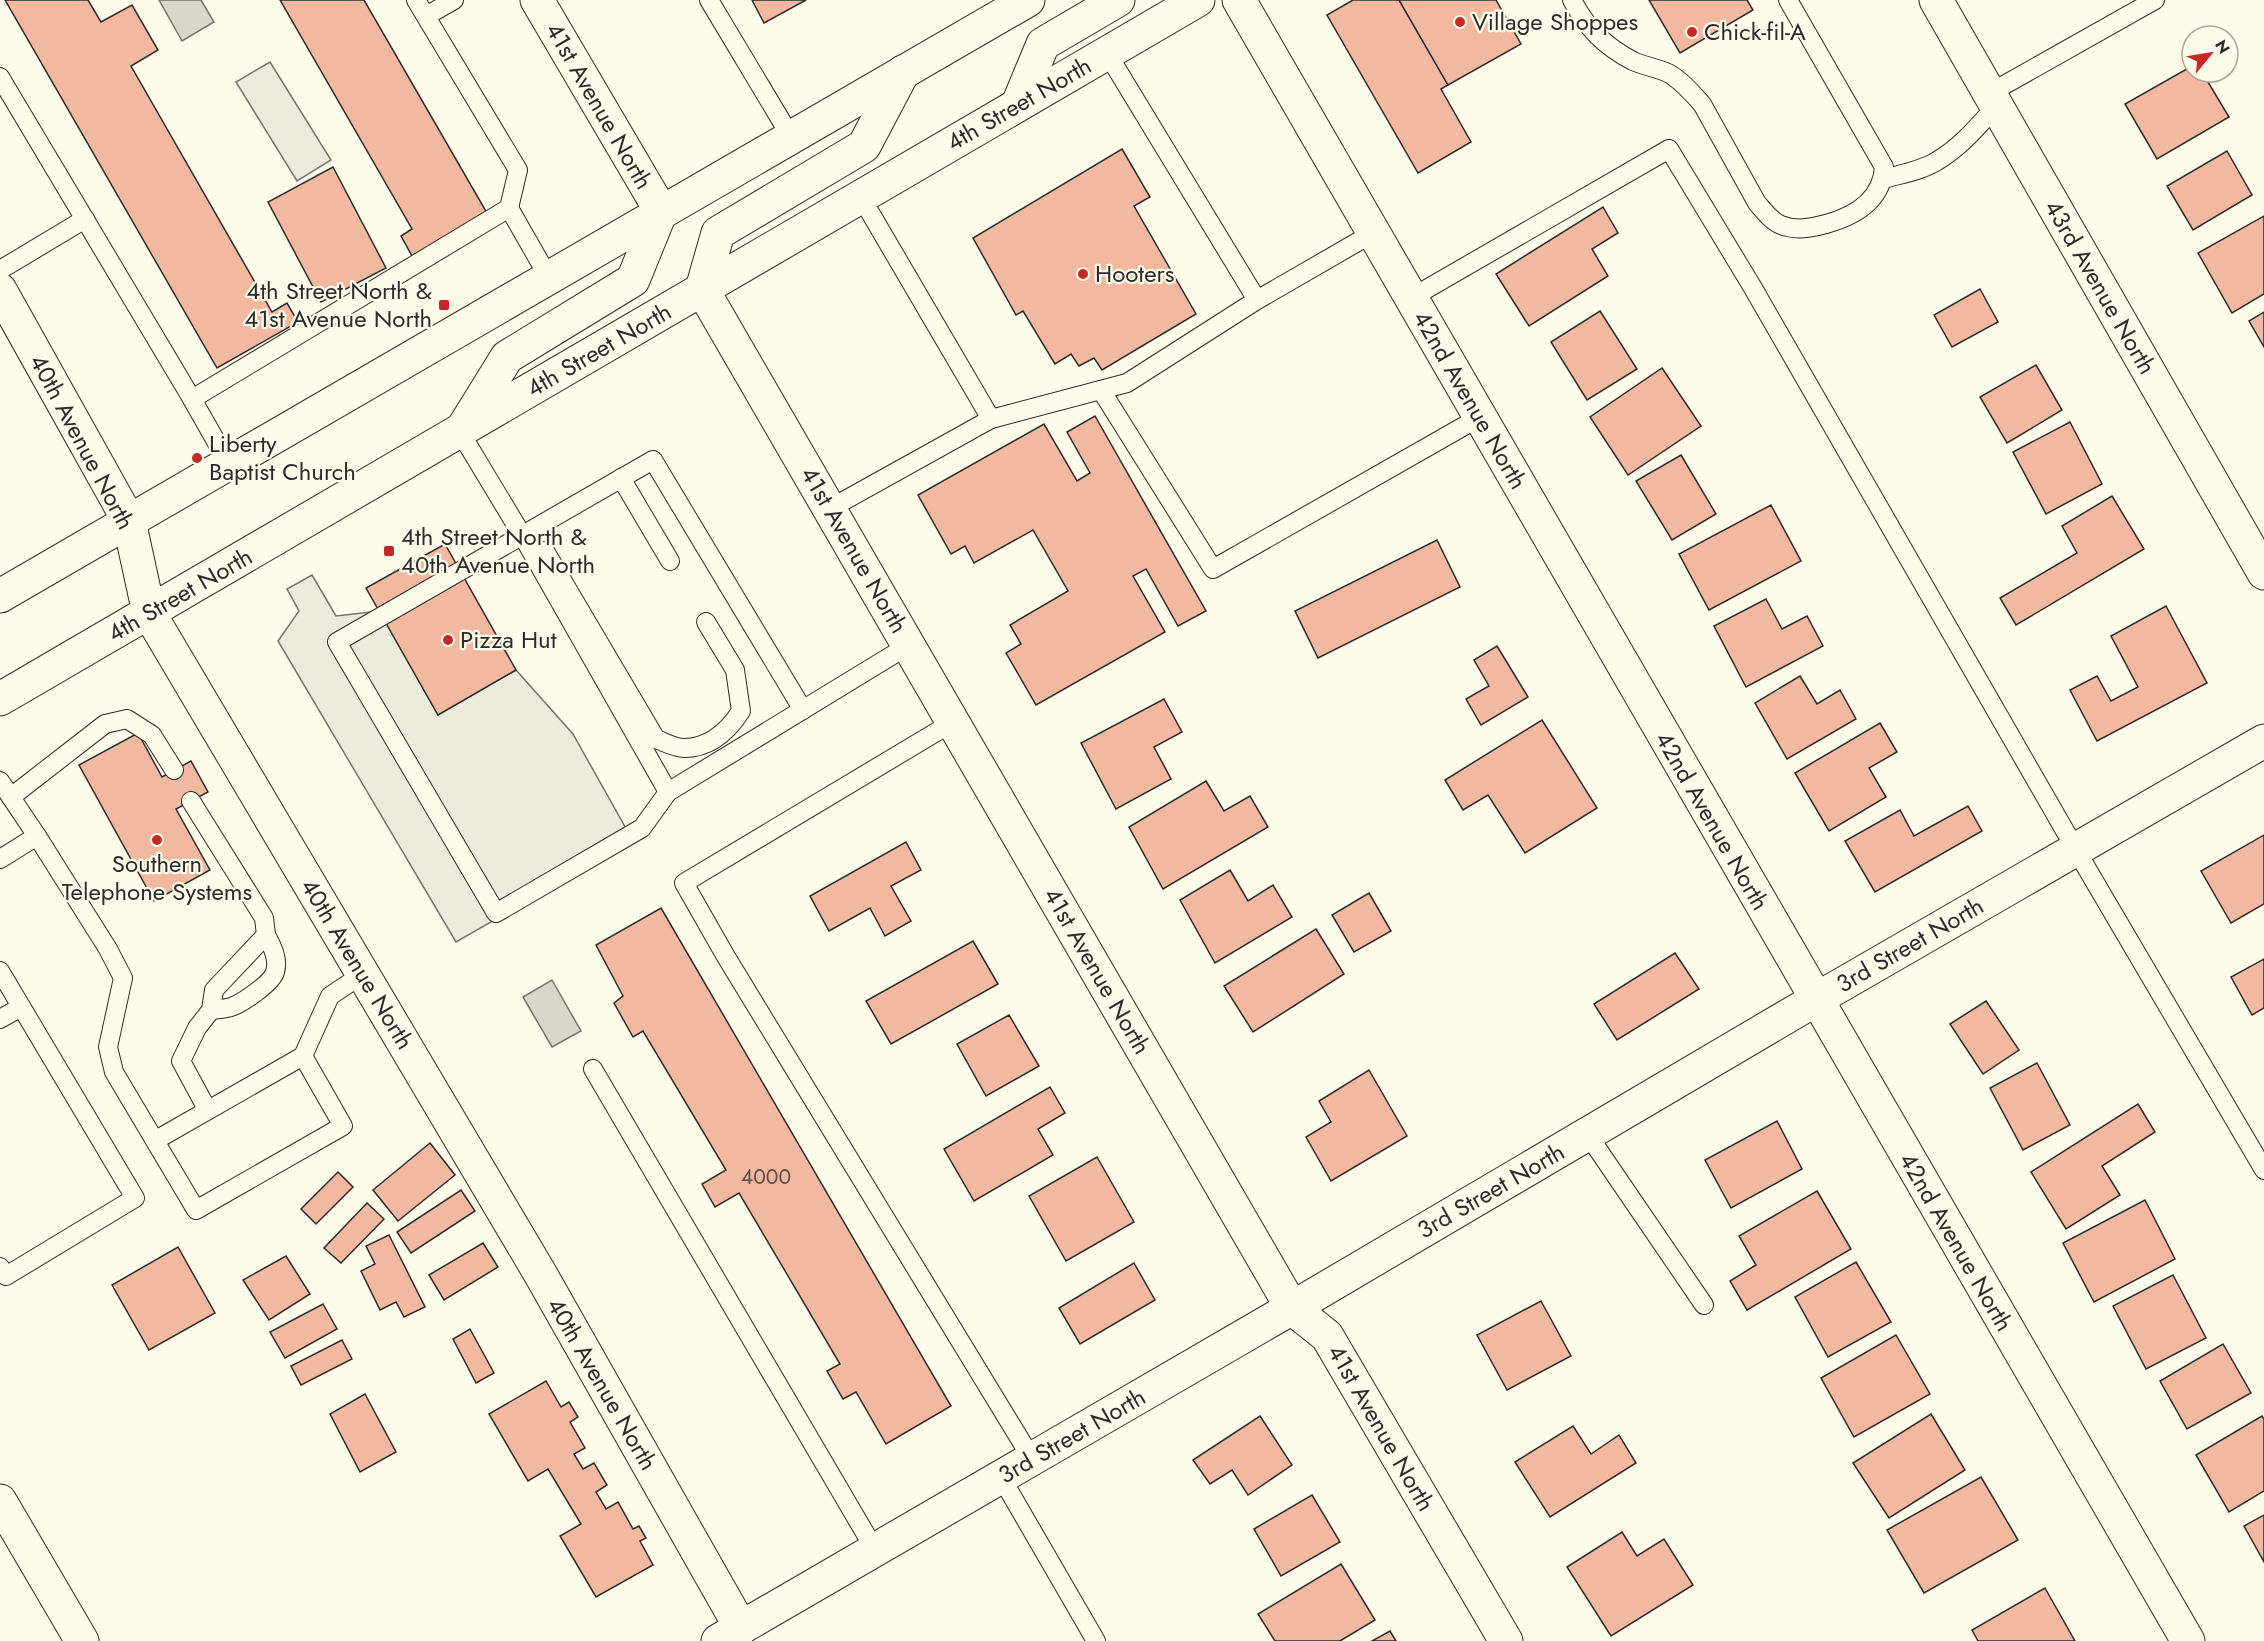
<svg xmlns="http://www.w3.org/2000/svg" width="2264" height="1641" viewBox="0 0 2264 1641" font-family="Jost,sans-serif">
<rect width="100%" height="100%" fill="#fdfbea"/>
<!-- green -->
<polygon fill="#ecebdb" stroke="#74746e" stroke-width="1.5" points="270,62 331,160 297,181 236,82"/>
<!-- parking -->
<polygon fill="#eceadb" stroke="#74746e" stroke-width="1.5" points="312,575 336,616 380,611 438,715 516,670 573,734 633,841 456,942 278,641 299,611 287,589"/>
<!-- water -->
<g fill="#d8d7c9" stroke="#74746e" stroke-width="1.5">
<polygon points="159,0 201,0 214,22 182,41"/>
<polygon points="552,980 581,1031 552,1047 523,997"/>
</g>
<!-- building -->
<g fill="#f2b8a0" stroke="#2b2b2b" stroke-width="1.5">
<polygon points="5,0 88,0 101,22 132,5 158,50 131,66 272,312 287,303 298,322 217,368"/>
<polygon points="280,0 364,0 487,213 412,256 401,236 412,229"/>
<polygon points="752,0 806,0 764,23"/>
<polygon points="1353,0 1399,0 1448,85 1441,89 1471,142 1418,173 1327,15"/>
<polygon points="1399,0 1496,0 1521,44 1448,85"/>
<polygon points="1649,0 1747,0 1753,10 1680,53"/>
<polygon points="2192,66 2192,72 2202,72 2229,117 2157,159 2125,104"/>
<polygon points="1122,149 1150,197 1134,206 1196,314 1102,370 1094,358 1079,366 1071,354 1055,364 1023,311 1016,315 973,238"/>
<polygon points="2227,151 2252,195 2193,230 2167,186"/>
<polygon points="333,167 386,268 321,302 268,202"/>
<polygon points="1603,207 1618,233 1592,249 1608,276 1529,326 1496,274"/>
<polygon points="2264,216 2264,294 2232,313 2198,253"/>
<polygon points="1980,289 1998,322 1952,347 1934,315"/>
<polygon points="1600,311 1637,369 1587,400 1551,342"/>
<polygon points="2264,312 2264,347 2249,321"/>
<polygon points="2036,365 2062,410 2007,443 1980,397"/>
<polygon points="1662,368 1701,426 1628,475 1590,417"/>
<polygon points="1095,416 1206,611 1178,626 1146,569 1133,576 1165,632 1036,705 1006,653 1021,644 1010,625 1068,591 1033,530 974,563 965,546 951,554 918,495 1044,424 1077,481 1090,473 1067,432"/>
<polygon points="2070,422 2102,484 2046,514 2013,452"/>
<polygon points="1681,455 1716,514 1672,540 1636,481"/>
<polygon points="2112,496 2144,549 2016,625 2000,598 2077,553 2062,526"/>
<polygon points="1771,505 1801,561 1709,610 1679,554"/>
<polygon points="1437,540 1460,587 1318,658 1295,611"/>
<polygon points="445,544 516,670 438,715 366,588"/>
<polygon points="1766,599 1782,629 1807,616 1823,646 1746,687 1714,626"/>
<polygon points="2166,606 2207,683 2097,741 2070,690 2097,676 2111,701 2138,687 2111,636"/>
<polygon points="1497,646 1528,697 1481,725 1466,699 1489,686 1474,660"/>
<polygon points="1800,676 1817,704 1840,690 1856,719 1787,759 1755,703"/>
<polygon points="1164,699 1182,732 1154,747 1171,779 1116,809 1081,743"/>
<polygon points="1542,720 1597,808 1525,853 1488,795 1463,810 1445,780"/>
<polygon points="1880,723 1897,752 1869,768 1886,797 1829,831 1795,773"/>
<polygon points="138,733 162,777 191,761 208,792 176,809 210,870 154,901 79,765"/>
<polygon points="1206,781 1224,811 1250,796 1268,827 1163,889 1129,827"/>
<polygon points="1968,806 1982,831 1875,892 1845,841 1900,810 1914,836"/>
<polygon points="2264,835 2264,904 2231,923 2201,871"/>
<polygon points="906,842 921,870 891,886 911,921 885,936 870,908 829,931 810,896"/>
<polygon points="1230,870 1248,901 1273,885 1292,917 1215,963 1180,900"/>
<polygon points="1369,893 1391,931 1354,952 1332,915"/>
<polygon points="661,908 951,1406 886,1444 856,1392 843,1399 827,1371 840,1364 739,1193 715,1207 702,1184 726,1170 643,1031 633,1037 614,1003 623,996 596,945"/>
<polygon points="1316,929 1344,974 1253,1032 1224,986"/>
<polygon points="973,941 998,984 891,1044 866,1001"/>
<polygon points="1675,953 1699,989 1617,1040 1594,1004"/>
<polygon points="2264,959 2264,1008 2252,1015 2231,977"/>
<polygon points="1986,1001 2019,1050 1983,1074 1950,1024"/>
<polygon points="1009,1015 1039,1066 986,1096 957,1044"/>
<polygon points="2037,1063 2070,1125 2023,1150 1990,1088"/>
<polygon points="1369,1070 1407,1136 1331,1181 1306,1137 1331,1122 1319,1101"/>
<polygon points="1050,1087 1065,1113 1038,1129 1053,1155 974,1201 944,1149"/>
<polygon points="2138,1104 2155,1132 2102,1166 2120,1195 2066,1229 2031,1172"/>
<polygon points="1777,1121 1802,1169 1731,1208 1705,1160"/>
<polygon points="430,1143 455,1175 398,1221 373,1190"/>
<polygon points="1097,1157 1134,1222 1066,1261 1029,1196"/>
<polygon points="338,1172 353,1187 316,1224 301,1209"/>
<polygon points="461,1190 475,1211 411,1253 397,1232"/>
<polygon points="1817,1191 1851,1249 1747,1310 1730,1281 1756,1265 1739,1236"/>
<polygon points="2145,1200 2175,1259 2094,1302 2063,1243"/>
<polygon points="367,1203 384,1219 341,1263 324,1248"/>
<polygon points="389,1235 425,1307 404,1317 396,1302 380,1310 361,1271 375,1264 366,1246"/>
<polygon points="483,1243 498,1267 444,1300 429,1275"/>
<polygon points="178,1247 215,1313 149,1350 112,1285"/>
<polygon points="286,1256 310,1294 269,1320 243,1280"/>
<polygon points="1856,1262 1891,1322 1828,1357 1795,1297"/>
<polygon points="1134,1263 1155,1300 1080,1344 1059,1308"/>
<polygon points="2173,1275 2206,1338 2146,1369 2113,1306"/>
<polygon points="1541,1301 1571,1356 1507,1390 1477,1335"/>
<polygon points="323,1304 337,1329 285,1358 270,1332"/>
<polygon points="470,1329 494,1373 476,1383 453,1339"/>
<polygon points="1896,1335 1930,1394 1854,1437 1821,1378"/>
<polygon points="342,1340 352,1359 301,1385 291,1366"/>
<polygon points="2223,1344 2251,1393 2187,1429 2160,1381"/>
<polygon points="546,1381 561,1407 569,1402 578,1417 570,1422 585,1448 574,1454 583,1469 594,1463 607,1485 596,1492 606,1509 618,1502 633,1529 639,1526 646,1538 640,1541 653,1565 596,1597 560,1536 581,1524 548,1469 528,1481 489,1414"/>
<polygon points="365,1394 396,1452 360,1472 330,1414"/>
<polygon points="1931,1414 1965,1470 1889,1518 1853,1463"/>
<polygon points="1260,1416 1292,1465 1248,1495 1232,1470 1210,1484 1193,1460"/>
<polygon points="2262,1416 2264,1419 2264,1491 2229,1512 2196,1455"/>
<polygon points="1573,1426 1591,1454 1619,1435 1636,1463 1550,1517 1515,1462"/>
<polygon points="1981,1477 2018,1540 1924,1593 1887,1530"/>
<polygon points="1312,1495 1340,1542 1281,1576 1254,1529"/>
<polygon points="2264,1515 2264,1562 2244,1526"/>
<polygon points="1622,1532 1637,1556 1664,1539 1693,1585 1611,1636 1567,1567"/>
<polygon points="1341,1564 1375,1620 1340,1641 1275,1641 1258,1614"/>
<polygon points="2045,1588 2075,1641 1978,1641 1972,1630"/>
<polygon points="1390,1631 1396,1641 1372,1641"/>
</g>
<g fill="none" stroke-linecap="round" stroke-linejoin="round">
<!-- lane casing -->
<g stroke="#2b2b2b" stroke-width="20">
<g id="lane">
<polyline points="709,0 791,137"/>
<path d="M 1572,0 C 1587,28 1604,46 1633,61 C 1644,66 1657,68 1668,73 C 1681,80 1692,93 1702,104 L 1757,203 C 1764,211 1771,221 1781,225 C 1796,231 1811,228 1826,224 C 1855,216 1882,200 1884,167 L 1788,0"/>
<polyline points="426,16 454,0"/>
<polyline points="1107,53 1257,300"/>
<polyline points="0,77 192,399 509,208 518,170 416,0"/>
<polyline points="1990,93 2155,0"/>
<path d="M 1883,179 C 1901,174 1921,171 1937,161 C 1961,147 1978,126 1996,106"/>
<polyline points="509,208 549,278"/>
<polyline points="0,270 85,219"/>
<polyline points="1411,298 1669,149 1753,288 2076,850 2264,1170"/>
<polyline points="1101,390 1213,569 1480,417"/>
<polyline points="192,399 229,464"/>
<polyline points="991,419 1127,383 1257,300 1373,233"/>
<polyline points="460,432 522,535 668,792 909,645"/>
<polyline points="621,478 670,561"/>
<polyline points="829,509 991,419 861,197"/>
<path d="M 545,551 L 656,739 C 664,742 675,748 684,748 C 710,748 728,731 741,711 L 735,670 L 706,622"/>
<polyline points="953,722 684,883 725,955 1032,1459"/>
<polyline points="0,781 37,836 0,859"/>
<polyline points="668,792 642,828 496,913 337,642 653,460 803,710"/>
<polyline points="11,797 105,724 127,719 152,735 174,770"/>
<polyline points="191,801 264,918 266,935 214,990 211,1010 197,1028 181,1061 207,1109"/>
<polyline points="37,836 108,949 123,978 108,1047 114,1072 196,1210 343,1126 303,1056"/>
<polyline points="0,971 135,1198 6,1276 0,1267"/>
<path d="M 211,1010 C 218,1009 225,1009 231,1007 C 241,1004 272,983 275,972 C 279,959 272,946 266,935"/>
<polyline points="0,1019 21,1007"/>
<polyline points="593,1069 875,1550"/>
<polyline points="1588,1135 1704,1305"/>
<polyline points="156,1140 303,1056 330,996 363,974"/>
<polyline points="1001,1477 1096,1641"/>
</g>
</g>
<!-- street casing -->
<g stroke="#2b2b2b" stroke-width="35">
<g id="street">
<polyline points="537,0 661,211"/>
<polyline points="1239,0 2188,1641"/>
<polyline points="1936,0 2264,573"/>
<polyline points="702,289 1292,1308 1327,1336 1506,1641"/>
<polyline points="0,290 129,521 149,613 541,1275 741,1628"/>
<polyline points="0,1501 82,1641"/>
<polyline points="718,1641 1292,1308 1815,1000 2264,741"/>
</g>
</g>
<!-- primary casing -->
<g stroke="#2b2b2b" stroke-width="35">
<g id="primary">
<polyline points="1018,104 1043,44 1118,0"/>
<polyline points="702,289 718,233 864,146 903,72"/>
<polyline points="463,428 507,357 633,280 661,211"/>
<polyline points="0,596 1028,0"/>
<polyline points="0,699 1198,0"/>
</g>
</g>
<!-- lane -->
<use href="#lane" stroke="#fdfbea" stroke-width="18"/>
<!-- street -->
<use href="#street" stroke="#fdfbea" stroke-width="33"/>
<!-- primary -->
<use href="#primary" stroke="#fdfbea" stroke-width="33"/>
</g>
<!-- markers -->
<g fill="#c62828" stroke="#fdfbea" stroke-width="2">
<circle cx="1460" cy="22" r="6"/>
<circle cx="1692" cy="32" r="6"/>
<circle cx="1083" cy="274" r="6"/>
<rect x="438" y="299" width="12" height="12" rx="3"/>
<circle cx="197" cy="458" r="6"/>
<rect x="383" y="545" width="12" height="12" rx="3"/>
<circle cx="448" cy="640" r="6"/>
<circle cx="157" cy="840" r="6"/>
</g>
<g text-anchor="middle" stroke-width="4.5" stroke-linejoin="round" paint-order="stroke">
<!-- number labels -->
<g font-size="21" fill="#5d4e48">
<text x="766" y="1184">4000</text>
</g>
<!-- poi labels -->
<g font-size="24" fill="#2b2b2b" stroke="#fdfbea" text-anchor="start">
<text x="1472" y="30">Village Shoppes</text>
<text x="1704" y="40">Chick-fil-A</text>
<text x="1095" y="282">Hooters</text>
<text x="432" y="299" text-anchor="end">4th Street North &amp;<tspan x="432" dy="28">41st Avenue North</tspan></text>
<text x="209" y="452">Liberty<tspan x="209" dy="28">Baptist Church</tspan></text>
<text x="401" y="545">4th Street North &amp;<tspan x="401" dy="28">40th Avenue North</tspan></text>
<text x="460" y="648">Pizza Hut</text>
<text x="157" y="872" text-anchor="middle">Southern<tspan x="157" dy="28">Telephone Systems</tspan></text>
</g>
<!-- street labels -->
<g font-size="24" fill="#2b2b2b" stroke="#fdfbea">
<text transform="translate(1019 104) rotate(-30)" y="8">4th Street North</text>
<text transform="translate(599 106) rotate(60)" y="8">41st Avenue North</text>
<text transform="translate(2100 287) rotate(60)" y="8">43rd Avenue North</text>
<text transform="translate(599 350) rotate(-30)" y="8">4th Street North</text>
<text transform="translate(1470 400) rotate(60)" y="8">42nd Avenue North</text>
<text transform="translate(82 442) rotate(62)" y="8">40th Avenue North</text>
<text transform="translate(854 550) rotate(60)" y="8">41st Avenue North</text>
<text transform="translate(180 595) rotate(-30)" y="8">4th Street North</text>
<text transform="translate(1712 821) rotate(60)" y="8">42nd Avenue North</text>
<text transform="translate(1910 945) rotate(-30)" y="8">3rd Street North</text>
<text transform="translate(357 964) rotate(59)" y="8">40th Avenue North</text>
<text transform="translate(1097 971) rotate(60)" y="8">41st Avenue North</text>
<text transform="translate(1491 1191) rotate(-30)" y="8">3rd Street North</text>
<text transform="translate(1956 1242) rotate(60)" y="8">42nd Avenue North</text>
<text transform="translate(602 1384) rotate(60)" y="8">40th Avenue North</text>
<text transform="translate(1381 1428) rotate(60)" y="8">41st Avenue North</text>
<text transform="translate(1072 1436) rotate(-30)" y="8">3rd Street North</text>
</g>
</g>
<!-- north arrow -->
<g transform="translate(2210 54) rotate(60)"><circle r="28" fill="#fdfbea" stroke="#a9a89e" stroke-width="1.5"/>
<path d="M0-4.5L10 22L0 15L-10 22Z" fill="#c62828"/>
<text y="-9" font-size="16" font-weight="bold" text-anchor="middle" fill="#2b2b2b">N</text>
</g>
</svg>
